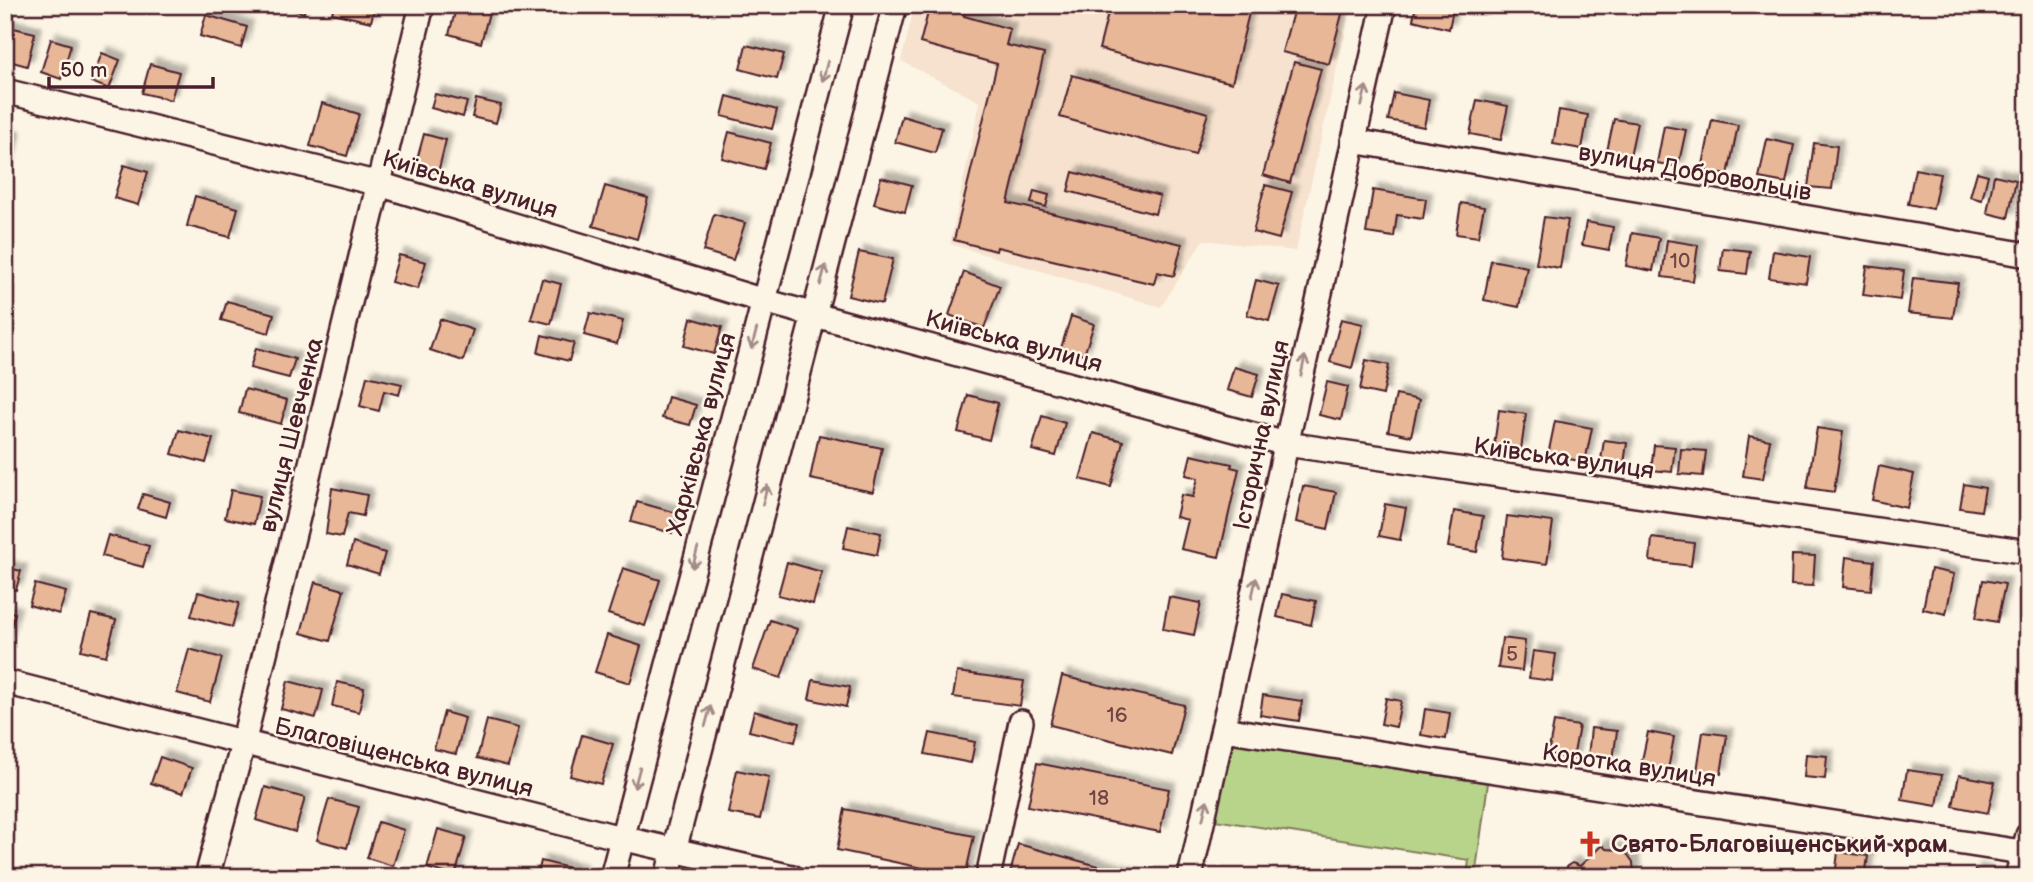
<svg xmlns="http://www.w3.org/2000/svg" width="2033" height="882" viewBox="0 0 2033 882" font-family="'Balsamiq Sans',sans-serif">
<defs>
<filter id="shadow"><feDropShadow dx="6" dy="-6" stdDeviation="2" flood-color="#0004"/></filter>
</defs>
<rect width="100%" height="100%" fill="#fcf5e5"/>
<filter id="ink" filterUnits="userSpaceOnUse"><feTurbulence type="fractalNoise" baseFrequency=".0143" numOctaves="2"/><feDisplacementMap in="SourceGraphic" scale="14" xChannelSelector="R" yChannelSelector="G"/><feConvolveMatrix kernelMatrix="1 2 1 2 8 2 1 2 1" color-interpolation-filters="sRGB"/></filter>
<g filter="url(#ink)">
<!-- built -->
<polygon fill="#f6e2ce" points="915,5 1351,5 1296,251 1203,240 1161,307 950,244 980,102 901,61"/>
<!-- green -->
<polygon fill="#b8d48b" stroke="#817a5b" stroke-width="2" points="1232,743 1488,783 1475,877 1467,877 1469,860 1215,820"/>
<!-- building -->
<g fill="#e7b798" stroke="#4a1f2b" stroke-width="2" filter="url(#shadow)">
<polygon points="274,5 306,5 304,13"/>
<polygon points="334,5 375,5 371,22 332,13"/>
<polygon points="457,5 491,5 481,43 449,34"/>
<polygon points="930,5 966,5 964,16 1010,29 1006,45 1044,54 1008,203 1182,244 1174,276 1157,272 1154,284 997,247 996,251 954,240 997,64 920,43"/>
<polygon points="1110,5 1219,5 1249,13 1232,83 1099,49"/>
<polygon points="1295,5 1325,5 1343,10 1329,64 1282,52"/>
<polygon points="1416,5 1454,5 1449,29 1413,20"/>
<polygon points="206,15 247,27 241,48 200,36"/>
<polygon points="5,26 35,33 27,66 5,60"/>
<polygon points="51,39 71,45 61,79 41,72"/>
<polygon points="746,45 784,54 777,79 740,69"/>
<polygon points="102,53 120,60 109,89 91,82"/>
<polygon points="1294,62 1321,69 1290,183 1263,175"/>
<polygon points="150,64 179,72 171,100 142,93"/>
<polygon points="1072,75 1208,113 1195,155 1060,117"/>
<polygon points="1394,93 1429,100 1424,127 1388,120"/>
<polygon points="435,94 467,102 463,117 431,108"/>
<polygon points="727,96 777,110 772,129 722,116"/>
<polygon points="476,99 501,105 496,123 472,117"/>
<polygon points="1477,100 1508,106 1501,140 1470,134"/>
<polygon points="322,103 359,114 347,156 310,146"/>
<polygon points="1559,110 1588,115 1582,149 1553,144"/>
<polygon points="902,116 942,128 935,153 895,142"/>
<polygon points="1614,119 1637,123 1630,156 1607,151"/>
<polygon points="1712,120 1738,125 1728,175 1702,170"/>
<polygon points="1664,126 1686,130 1678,167 1657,163"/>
<polygon points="729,132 771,143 764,169 722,158"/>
<polygon points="424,134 446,140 438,173 415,167"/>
<polygon points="5,136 14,138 7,166 5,166"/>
<polygon points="1767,139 1794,145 1786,183 1759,178"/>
<polygon points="1814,143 1837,146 1832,189 1808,187"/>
<polygon points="124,165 148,172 138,205 114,198"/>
<polygon points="1915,169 1940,174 1933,209 1908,204"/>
<polygon points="1073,172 1160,196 1155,214 1068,191"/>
<polygon points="1977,172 1988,175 1982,200 1970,197"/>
<polygon points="1994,175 2016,180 2008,218 1987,213"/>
<polygon points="881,177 912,185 905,212 874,204"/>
<polygon points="1265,185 1292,192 1279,239 1253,232"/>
<polygon points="605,186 648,198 637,239 593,226"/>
<polygon points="1373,190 1426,199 1423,219 1397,215 1394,237 1366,233"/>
<polygon points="1034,191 1049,195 1046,207 1031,203"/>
<polygon points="195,196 238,208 230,237 187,226"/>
<polygon points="1461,203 1484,207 1478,237 1456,234"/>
<polygon points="714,214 745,223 733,260 703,251"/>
<polygon points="1544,217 1568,220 1560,268 1536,264"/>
<polygon points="1586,222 1613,227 1609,250 1582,245"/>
<polygon points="1632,233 1659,238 1653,271 1626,266"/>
<polygon points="1667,240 1698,245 1693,281 1662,277"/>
<polygon points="1723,248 1750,251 1747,274 1720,271"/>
<polygon points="1773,251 1810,257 1806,283 1769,278"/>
<polygon points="859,252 893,259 882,304 848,296"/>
<polygon points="399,255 426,262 418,289 391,282"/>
<polygon points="1491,260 1527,267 1519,307 1484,300"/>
<polygon points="1867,266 1904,271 1900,300 1863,295"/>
<polygon points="964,272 1000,286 984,328 949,315"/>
<polygon points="1913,278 1958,283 1953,318 1908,313"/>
<polygon points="542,279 561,284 551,324 531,319"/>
<polygon points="1256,280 1279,286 1269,321 1247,315"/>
<polygon points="227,301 274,314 269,333 221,320"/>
<polygon points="590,313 623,321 617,344 584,335"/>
<polygon points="1071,316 1094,324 1084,355 1061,348"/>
<polygon points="691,318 722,327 714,354 684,346"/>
<polygon points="440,319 473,330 463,361 430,350"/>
<polygon points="1341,319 1363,324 1352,368 1330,362"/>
<polygon points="542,335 574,343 569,361 538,353"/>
<polygon points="256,348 295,359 289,378 250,368"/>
<polygon points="1366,360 1389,365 1383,395 1360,390"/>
<polygon points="1234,367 1259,374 1252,397 1227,390"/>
<polygon points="367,376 402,384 399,395 384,391 379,411 360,406"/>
<polygon points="1327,382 1348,387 1341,420 1319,415"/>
<polygon points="245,389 287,400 281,424 239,413"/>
<polygon points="968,395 998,403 989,440 958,432"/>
<polygon points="1396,395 1419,400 1411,436 1388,431"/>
<polygon points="668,397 696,405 690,425 662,418"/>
<polygon points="1499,410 1526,414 1521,450 1494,446"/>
<polygon points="1042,416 1065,423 1056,456 1032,450"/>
<polygon points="1555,421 1592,428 1585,462 1548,455"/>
<polygon points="1817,428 1843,432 1834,492 1807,488"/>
<polygon points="179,430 213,439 206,463 172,454"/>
<polygon points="1093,433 1123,441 1111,487 1080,479"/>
<polygon points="819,435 882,448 873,492 810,479"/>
<polygon points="1749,436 1770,440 1763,479 1743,476"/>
<polygon points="1604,440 1627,443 1624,464 1601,460"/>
<polygon points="1654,445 1675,447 1672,472 1651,470"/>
<polygon points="1681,449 1706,451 1703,476 1679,474"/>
<polygon points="1191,455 1232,464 1231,467 1239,469 1219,557 1181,549 1188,520 1176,517 1181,495 1193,497 1198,478 1186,475"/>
<polygon points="1879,466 1914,474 1907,508 1872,500"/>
<polygon points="1964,484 1985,488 1981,511 1960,508"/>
<polygon points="1303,486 1336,492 1328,529 1296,522"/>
<polygon points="332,488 367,495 363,516 348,513 342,537 326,534"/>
<polygon points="231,490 260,496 254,524 225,518"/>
<polygon points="143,494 170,502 166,517 138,509"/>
<polygon points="637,502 677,513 672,533 631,522"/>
<polygon points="1385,504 1406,508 1400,540 1379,536"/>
<polygon points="1454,511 1483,516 1477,552 1448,547"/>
<polygon points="1507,516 1553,522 1547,564 1502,558"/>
<polygon points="848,526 881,533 877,555 843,548"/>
<polygon points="108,535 149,546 143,567 102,556"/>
<polygon points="1652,538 1694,543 1691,566 1650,561"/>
<polygon points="353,543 385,553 379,574 347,564"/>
<polygon points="1792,555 1815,556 1813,586 1791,585"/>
<polygon points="1846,557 1874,561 1871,590 1843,587"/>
<polygon points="787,562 822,572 813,604 778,595"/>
<polygon points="5,567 21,571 16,590 5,587"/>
<polygon points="623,568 660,580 645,626 608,614"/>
<polygon points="1931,569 1954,574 1946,614 1923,609"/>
<polygon points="1983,580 2005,584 1997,622 1976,618"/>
<polygon points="315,582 344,590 330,641 301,633"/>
<polygon points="35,584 66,592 59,614 29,605"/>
<polygon points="198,592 239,603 232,627 191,616"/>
<polygon points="1282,594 1316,601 1311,625 1277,617"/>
<polygon points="1169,597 1201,603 1194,635 1163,629"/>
<polygon points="5,611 15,613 6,645 5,645"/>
<polygon points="91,614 116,620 106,656 81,650"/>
<polygon points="770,620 797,629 781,678 753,669"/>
<polygon points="607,635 641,646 630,683 595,672"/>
<polygon points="1502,638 1525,641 1522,671 1498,668"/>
<polygon points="189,649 222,658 210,702 177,693"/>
<polygon points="1533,651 1556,654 1552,681 1529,678"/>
<polygon points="957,672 1024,681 1020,706 953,697"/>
<polygon points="1062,676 1184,705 1172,755 1050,725"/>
<polygon points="813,680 850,687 846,707 809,699"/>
<polygon points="288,681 323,690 316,718 281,709"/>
<polygon points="337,682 364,688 359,712 332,706"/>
<polygon points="1263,695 1302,701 1299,721 1260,715"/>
<polygon points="1386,698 1401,701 1396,727 1381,724"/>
<polygon points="1425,709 1450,713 1446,739 1421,735"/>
<polygon points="754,711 800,723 795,742 749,731"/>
<polygon points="444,712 465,718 456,754 434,749"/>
<polygon points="487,720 518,728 508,766 477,758"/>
<polygon points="1554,722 1579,726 1573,759 1548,754"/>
<polygon points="1591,728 1617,731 1613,760 1588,757"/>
<polygon points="1648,732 1674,737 1668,770 1641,765"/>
<polygon points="1703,732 1727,735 1721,774 1697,771"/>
<polygon points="930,733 975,742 971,763 925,754"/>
<polygon points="582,735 613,744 601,784 570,776"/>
<polygon points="1806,754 1827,756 1825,779 1804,777"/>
<polygon points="160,757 192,768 183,793 151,783"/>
<polygon points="1037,763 1169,789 1160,832 1028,806"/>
<polygon points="737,770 769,777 760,819 728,813"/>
<polygon points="1907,770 1942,775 1937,806 1902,800"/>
<polygon points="1959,775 1995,782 1988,813 1953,806"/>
<polygon points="265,787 305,798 295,832 256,820"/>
<polygon points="329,799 359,807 347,848 317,840"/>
<polygon points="845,809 974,836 965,877 837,850"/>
<polygon points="378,822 404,830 393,866 367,858"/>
<polygon points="438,829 466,837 455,876 427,868"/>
<polygon points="1018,844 1138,877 1009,877"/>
<polygon points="1602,845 1606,849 1621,850 1628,855 1633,862 1634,877 1566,876 1567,866 1572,863 1580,866"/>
<polygon points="1838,852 1868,856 1865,877 1835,877"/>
<polygon points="541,861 581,871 579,877 537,877"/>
<polygon points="1975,870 1998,877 1973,877"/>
</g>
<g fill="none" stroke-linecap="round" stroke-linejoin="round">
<!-- minor casing -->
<g stroke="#4a1f2b" stroke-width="28">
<g id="minor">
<polyline points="5,91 379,184 764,301 1286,444 2028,552"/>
<polyline points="1353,141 2028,255"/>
<polyline points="5,682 621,838 792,877"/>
<polyline points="1223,729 2028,853"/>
<polyline points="207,877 243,744 422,5"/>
<polyline points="612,877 842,5"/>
<polyline points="667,877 895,5"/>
<polyline points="988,877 1021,722"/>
<polyline points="1190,877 1384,5"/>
<polyline points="2017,877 2028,835"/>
</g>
</g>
<!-- minor -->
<use href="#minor" stroke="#fcf5e5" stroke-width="23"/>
</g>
<!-- one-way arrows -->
<defs><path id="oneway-shaft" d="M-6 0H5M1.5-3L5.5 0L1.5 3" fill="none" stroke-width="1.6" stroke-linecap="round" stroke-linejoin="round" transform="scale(1.75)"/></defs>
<g stroke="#a38a88">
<use href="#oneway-shaft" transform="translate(825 71) rotate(105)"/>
<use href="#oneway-shaft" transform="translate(1364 96) rotate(-77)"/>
<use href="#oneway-shaft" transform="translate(823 275) rotate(-75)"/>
<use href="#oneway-shaft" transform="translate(754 339) rotate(105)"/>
<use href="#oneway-shaft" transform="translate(1303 366) rotate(-78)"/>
<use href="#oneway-shaft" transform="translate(765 495) rotate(-75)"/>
<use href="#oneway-shaft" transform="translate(695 558) rotate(105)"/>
<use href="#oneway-shaft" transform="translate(1254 588) rotate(-77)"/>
<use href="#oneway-shaft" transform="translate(708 716) rotate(-75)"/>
<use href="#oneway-shaft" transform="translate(637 778) rotate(105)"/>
<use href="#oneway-shaft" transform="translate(1205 810) rotate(-77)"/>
</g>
</g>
<!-- icons -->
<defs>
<g id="church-bare" transform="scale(2.1)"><path d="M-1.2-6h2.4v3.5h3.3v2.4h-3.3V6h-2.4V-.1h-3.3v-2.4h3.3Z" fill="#c8321e" stroke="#fcf5e5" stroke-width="2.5" paint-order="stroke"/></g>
</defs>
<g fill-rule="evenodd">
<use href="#church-bare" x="1590" y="844"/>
</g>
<g text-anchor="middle" stroke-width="5" stroke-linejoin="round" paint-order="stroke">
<!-- number labels -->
<g font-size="21" fill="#714546">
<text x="1680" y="268">10</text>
<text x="1512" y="661">5</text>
<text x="1117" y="722">16</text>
<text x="1099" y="805">18</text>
</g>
<!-- street labels -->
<g font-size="24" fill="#4a1f2b" stroke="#fcf5e5">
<text transform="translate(1695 172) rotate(10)" y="8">вулиця Добровольців</text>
<text transform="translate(470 184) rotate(17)" y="8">Київська вулиця</text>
<text transform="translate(1014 341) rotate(15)" y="8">Київська вулиця</text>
<text transform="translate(701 434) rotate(-75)" y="8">Харківська вулиця</text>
<text transform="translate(291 435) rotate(-76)" y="8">вулиця Шевченка</text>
<text transform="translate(1261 435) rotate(-78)" y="8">Історична вулиця</text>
<text transform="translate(1564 458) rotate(8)" y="8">Київська вулиця</text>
<text transform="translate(404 757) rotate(14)" y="8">Благовіщенська вулиця</text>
<text transform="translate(1629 765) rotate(9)" y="8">Коротка вулиця</text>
</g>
<!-- poi labels -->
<g font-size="24" font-weight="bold" fill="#4a1f2b" stroke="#fcf5e5" text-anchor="start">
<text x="1611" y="852">Свято-Благовіщенський храм</text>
</g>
</g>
<!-- margin -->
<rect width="2033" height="882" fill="none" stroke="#fcf5e5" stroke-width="28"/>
<rect x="14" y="14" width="2005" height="854" fill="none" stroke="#4a1f2b" stroke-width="2.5" filter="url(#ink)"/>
<!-- scale -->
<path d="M49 77v10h164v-10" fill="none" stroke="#4a1f2b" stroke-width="3.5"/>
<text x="60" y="77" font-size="21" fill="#4a1f2b" stroke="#fcf5e5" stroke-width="5" paint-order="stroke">50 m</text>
</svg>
